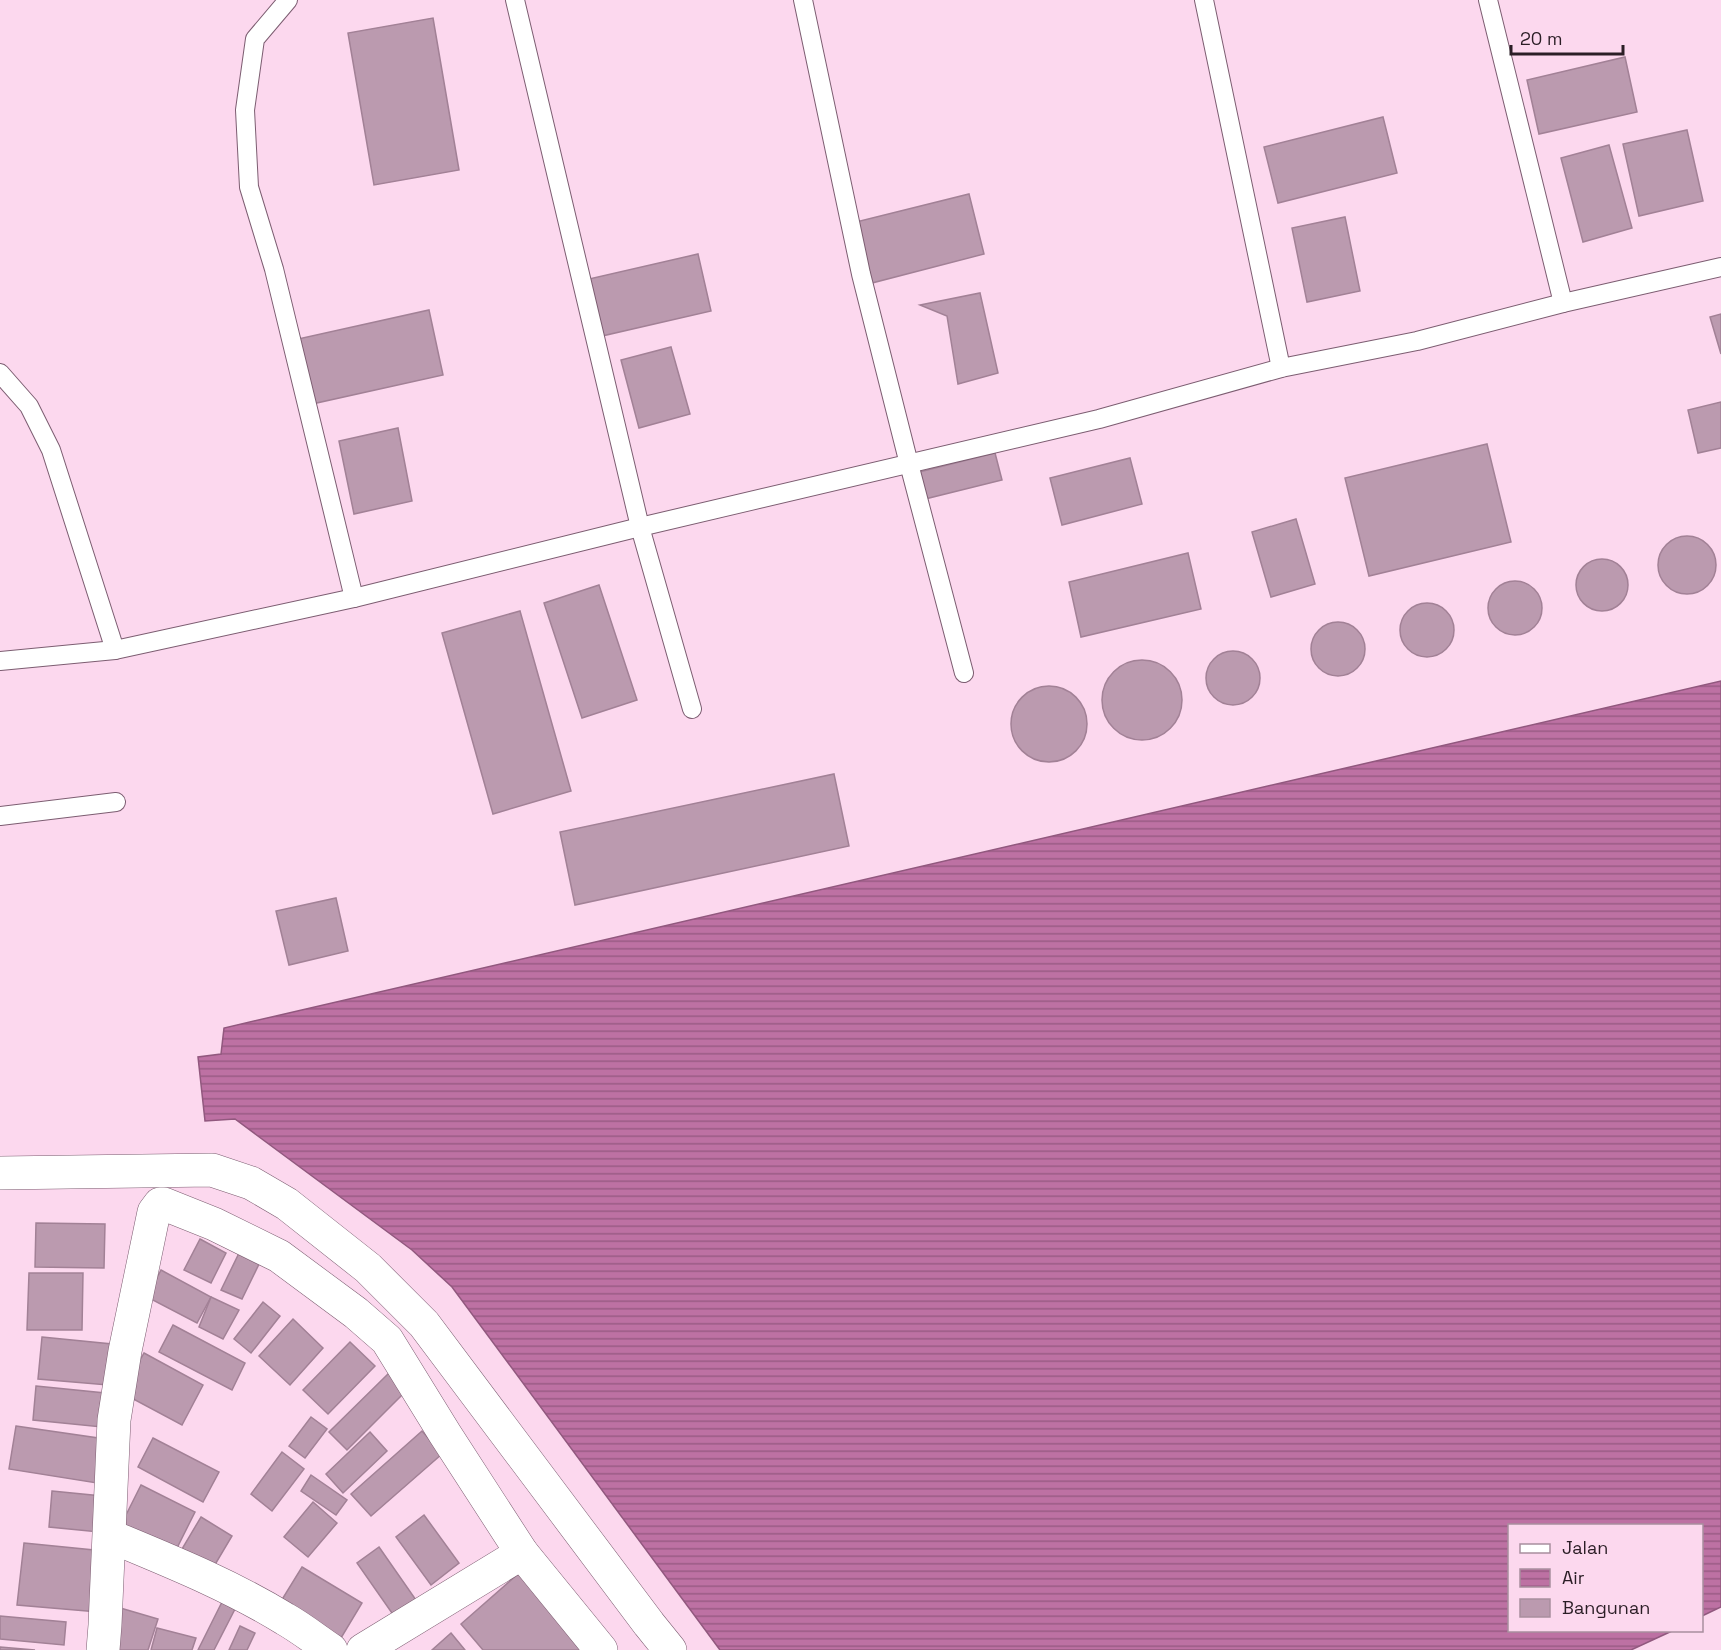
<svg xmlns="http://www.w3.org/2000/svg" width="1721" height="1650" viewBox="0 0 1721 1650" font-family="'Space Grotesk',sans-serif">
<defs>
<pattern id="water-rules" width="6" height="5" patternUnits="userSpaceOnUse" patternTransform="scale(1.5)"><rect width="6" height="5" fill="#bd71a3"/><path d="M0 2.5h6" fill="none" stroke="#9a5c85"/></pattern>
</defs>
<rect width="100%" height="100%" fill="#fcd8ee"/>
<!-- water -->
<polygon fill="url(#water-rules)" stroke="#91587e" stroke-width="1.5" points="1721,681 1721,1607 1702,1616 1702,1526 1510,1526 1510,1630 1672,1631 1631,1650 720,1650 452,1287 412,1250 235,1119 205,1121 198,1057 221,1054 224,1028"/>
<!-- building -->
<g fill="#bb9aaf" stroke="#a28196" stroke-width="1.5">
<polygon points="433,18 459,170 374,185 348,33"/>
<polygon points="1625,57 1637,112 1539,134 1527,80"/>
<polygon points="1383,117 1397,173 1278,203 1264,147"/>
<polygon points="1687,130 1703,201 1639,216 1623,144"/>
<polygon points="1609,145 1632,228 1583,242 1561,158"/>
<polygon points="969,194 984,254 872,283 856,222"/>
<polygon points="1345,217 1360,291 1307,302 1292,228"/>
<polygon points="698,254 711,311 602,336 589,279"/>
<polygon points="980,293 998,373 958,384 947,316 920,305"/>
<polygon points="429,310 443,375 312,404 298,339"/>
<polygon points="1721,314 1721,354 1710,317"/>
<polygon points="671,347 690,414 639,428 621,360"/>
<polygon points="1721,402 1721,448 1698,453 1688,410"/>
<polygon points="398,428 412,501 354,514 339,441"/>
<polygon points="1487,444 1511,542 1369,576 1345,478"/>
<polygon points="995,453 1002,480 925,499 919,472"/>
<polygon points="1130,458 1142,504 1062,525 1050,478"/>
<polygon points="1296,519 1315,584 1271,597 1252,532"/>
<circle cx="1687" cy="565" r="29"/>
<polygon points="1188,553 1201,609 1081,637 1069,582"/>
<circle cx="1602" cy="585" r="26"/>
<circle cx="1515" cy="608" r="27"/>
<polygon points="599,585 637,700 582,718 544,603"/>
<circle cx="1427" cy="630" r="27"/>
<polygon points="520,611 571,791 493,814 442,633"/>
<circle cx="1338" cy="649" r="27"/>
<circle cx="1233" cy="678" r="27"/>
<circle cx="1142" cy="700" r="40"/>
<circle cx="1049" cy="724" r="38"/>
<polygon points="834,774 849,846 575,905 560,832"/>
<polygon points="336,898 348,951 289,965 276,911"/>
<polygon points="36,1223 105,1224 104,1268 35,1267"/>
<polygon points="200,1239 226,1253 211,1283 184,1270"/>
<polygon points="242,1247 263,1256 242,1299 221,1290"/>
<polygon points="161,1270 211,1297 197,1323 147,1297"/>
<polygon points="29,1273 83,1273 82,1330 27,1330"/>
<polygon points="211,1297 239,1310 223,1339 199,1327"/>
<polygon points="263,1302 280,1316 251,1353 234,1339"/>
<polygon points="293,1319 323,1348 290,1385 259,1356"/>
<polygon points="173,1325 245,1363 232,1390 159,1352"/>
<polygon points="42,1337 112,1344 108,1385 38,1379"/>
<polygon points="350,1342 375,1366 328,1414 303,1390"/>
<polygon points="144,1353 203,1385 182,1425 122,1393"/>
<polygon points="391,1371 408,1389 347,1450 329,1432"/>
<polygon points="36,1386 105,1393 102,1427 33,1420"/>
<polygon points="311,1417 327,1429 305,1458 289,1446"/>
<polygon points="16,1426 105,1439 97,1483 9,1469"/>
<polygon points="422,1431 442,1454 371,1516 351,1494"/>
<polygon points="370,1432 387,1451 343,1493 326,1474"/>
<polygon points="153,1438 219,1472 203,1502 138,1467"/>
<polygon points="282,1452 304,1469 272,1511 251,1494"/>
<polygon points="311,1475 347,1500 336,1515 301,1491"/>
<polygon points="141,1485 195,1512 174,1554 120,1527"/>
<polygon points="52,1491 102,1496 99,1532 49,1527"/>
<polygon points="313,1502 337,1523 308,1557 284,1537"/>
<polygon points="424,1515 459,1563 431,1585 396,1537"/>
<polygon points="201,1517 232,1536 213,1568 182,1549"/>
<polygon points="24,1543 104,1551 98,1612 17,1605"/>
<polygon points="379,1547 416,1600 394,1616 357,1563"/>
<polygon points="302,1567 362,1603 338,1643 278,1606"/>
<polygon points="519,1573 584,1650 483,1650 461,1624"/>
<polygon points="222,1602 235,1609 214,1650 198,1650"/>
<polygon points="117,1607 158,1619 148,1650 119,1650"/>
<polygon points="0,1616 66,1622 64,1645 0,1639"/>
<polygon points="240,1626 255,1633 247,1650 229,1650"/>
<polygon points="157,1628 196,1638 192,1650 151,1650"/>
<polygon points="451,1633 465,1650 432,1650"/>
<polygon points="0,1647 35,1650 0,1650"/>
</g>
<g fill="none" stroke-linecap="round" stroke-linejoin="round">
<!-- lane casing -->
<g stroke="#7c5d71" stroke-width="20">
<g id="lane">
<polyline points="288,0 255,39 245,110 249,187 274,269 354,598"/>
<polyline points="515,0 640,527 692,709"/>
<polyline points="803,0 861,274 909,464 964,673"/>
<polyline points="1204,0 1281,368"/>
<polyline points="1488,0 1563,303"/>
<polyline points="0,373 29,406 51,450 115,650"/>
<polyline points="0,661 115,650 354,598 640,527 1099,419 1281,368 1417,341 1563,303 1721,267"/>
<polyline points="0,816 116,802"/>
</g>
</g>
<!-- street casing -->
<g stroke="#7c5d71" stroke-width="34">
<g id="street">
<polyline points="0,1173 212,1170 251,1183 287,1204 368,1268 424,1324 649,1624 670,1650"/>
<path d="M 110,1536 C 170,1561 230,1585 285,1619 C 301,1628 316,1640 331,1650"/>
<polyline points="103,1650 105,1625 114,1420 125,1351 154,1212 160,1204 164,1204 214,1224 279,1256 356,1313 387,1340 445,1434 522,1553 601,1650"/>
<polyline points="363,1650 522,1553"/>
</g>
</g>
<!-- lane -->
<use href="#lane" stroke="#fff" stroke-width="18"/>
<!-- street -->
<use href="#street" stroke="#fff" stroke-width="33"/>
</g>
<!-- legend -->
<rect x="1508" y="1524" width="195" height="108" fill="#fcd8ee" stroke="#a88e9e" stroke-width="1.5"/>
<rect x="1520" y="1544" width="30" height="9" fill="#ffffff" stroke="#a88e9e" stroke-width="1.5"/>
<text x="1562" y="1554" font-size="18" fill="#2b1e26">Jalan</text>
<rect x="1520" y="1569" width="30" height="18" fill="url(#water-rules)" stroke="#a88e9e" stroke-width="1.5"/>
<text x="1562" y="1584" font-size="18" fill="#2b1e26">Air</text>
<rect x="1520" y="1599" width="30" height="18" fill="#bb9aaf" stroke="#a88e9e" stroke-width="1.5"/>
<text x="1562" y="1614" font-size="18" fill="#2b1e26">Bangunan</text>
<!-- scale -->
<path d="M1511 45v9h112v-9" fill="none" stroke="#2b1e26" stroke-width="3"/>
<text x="1520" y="45" font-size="18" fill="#2b1e26" stroke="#fcd8ee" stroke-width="4.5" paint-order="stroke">20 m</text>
</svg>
